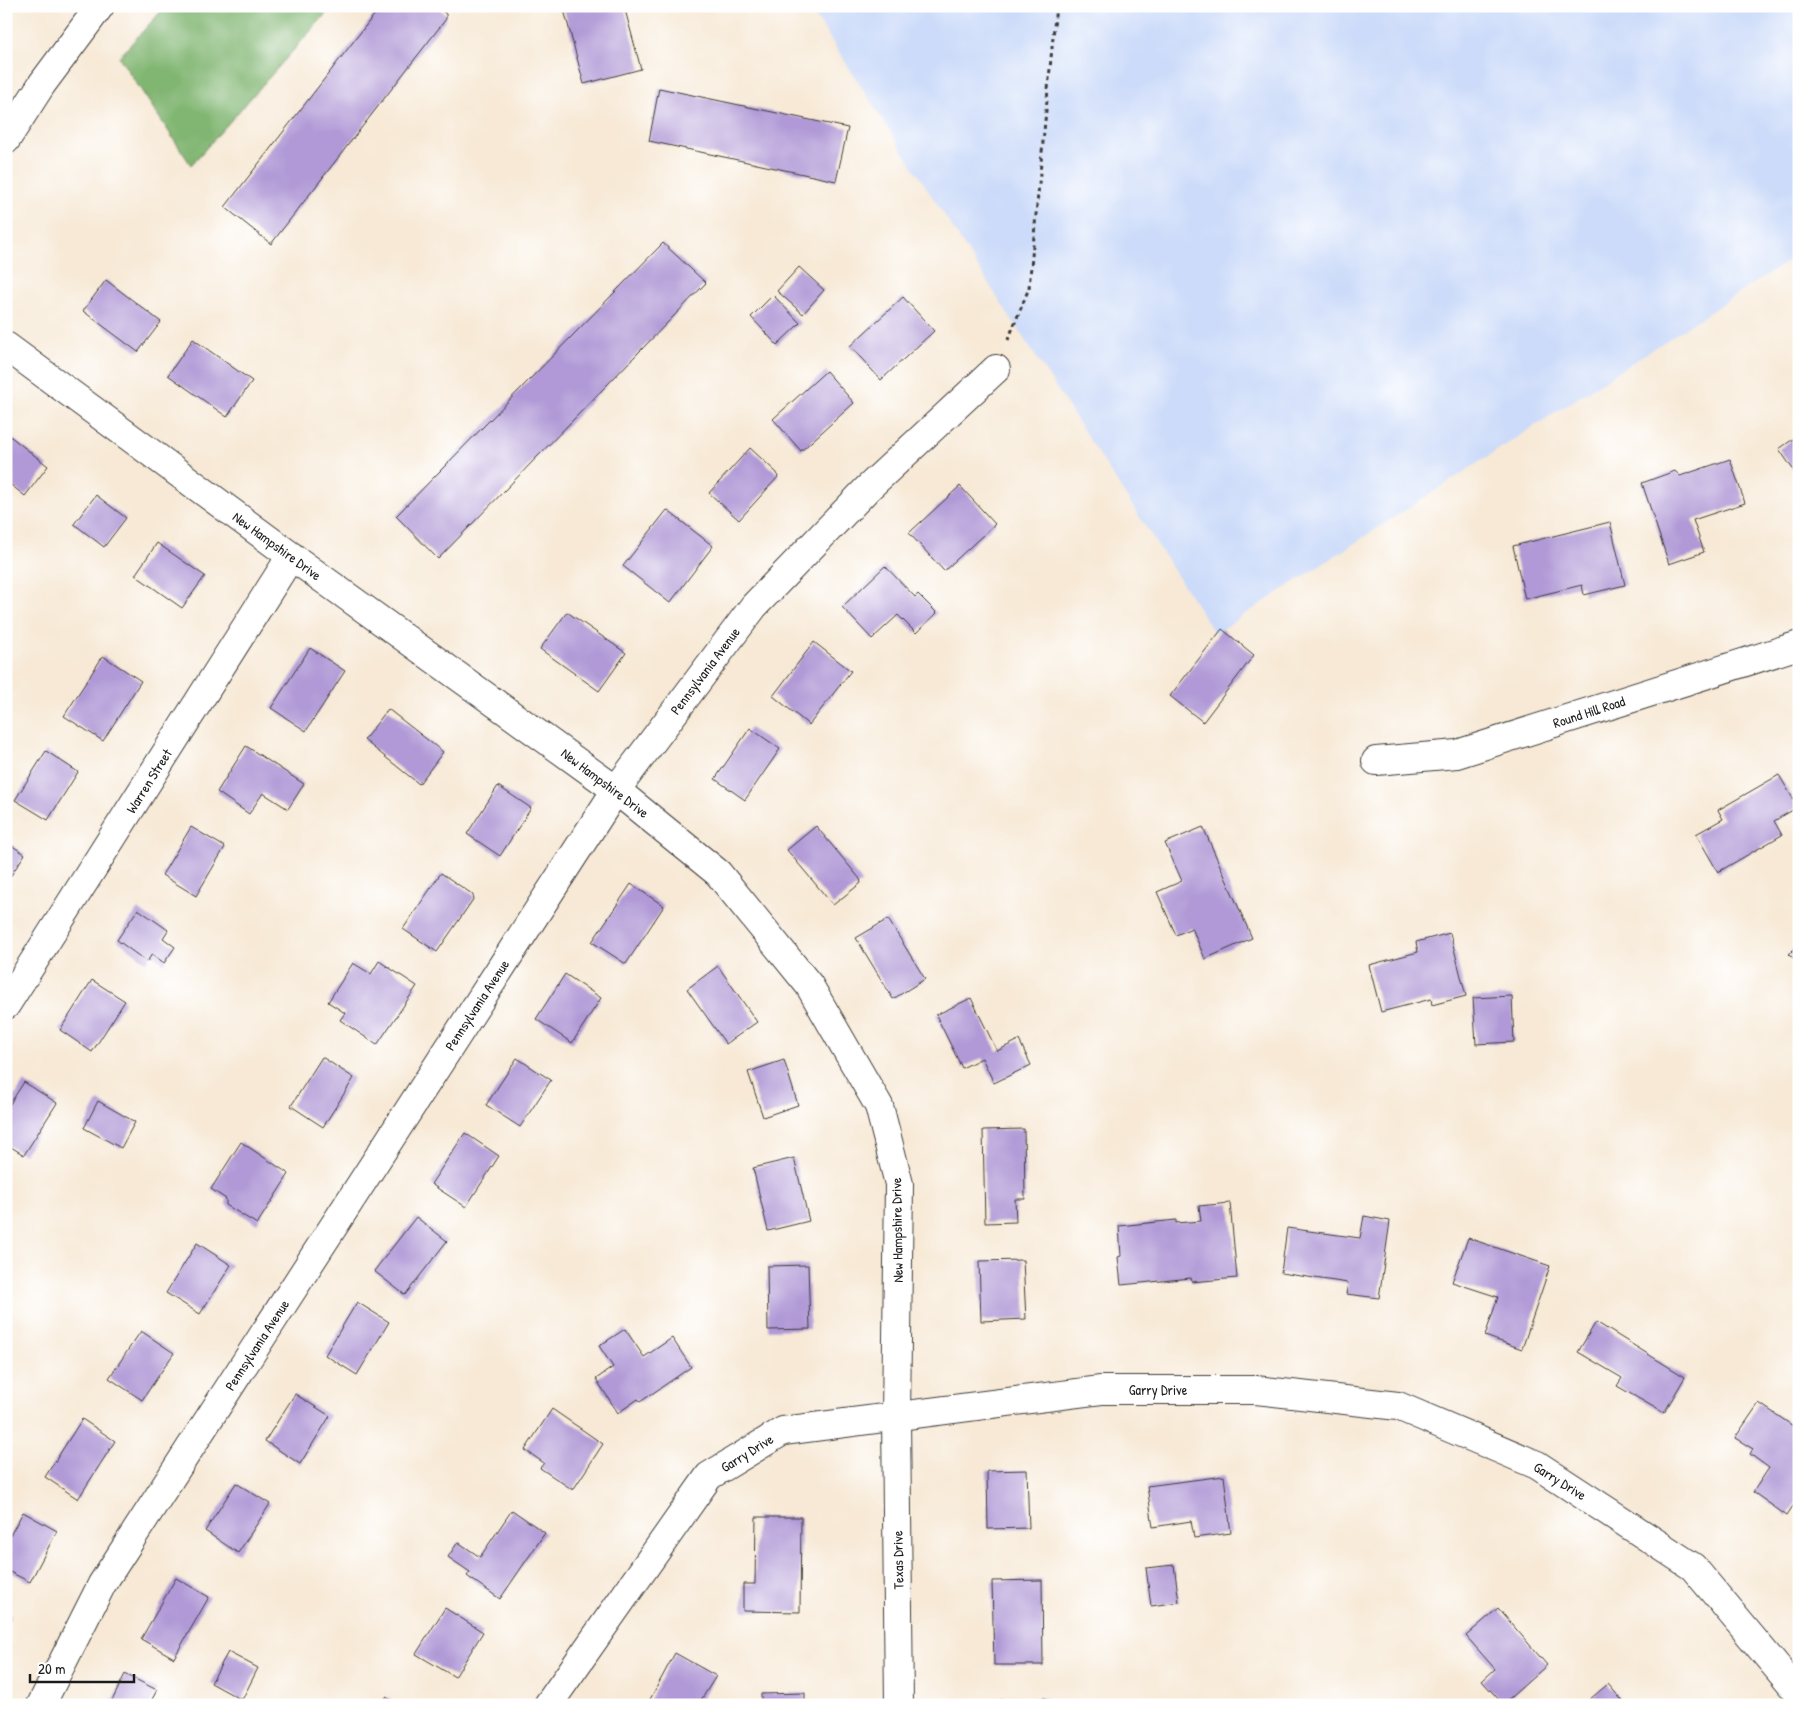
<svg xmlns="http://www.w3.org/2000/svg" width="1805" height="1711" viewBox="0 0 1805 1711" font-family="'Patrick Hand',sans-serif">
<rect width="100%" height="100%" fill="#fff"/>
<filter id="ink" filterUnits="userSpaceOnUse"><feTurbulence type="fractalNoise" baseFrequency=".02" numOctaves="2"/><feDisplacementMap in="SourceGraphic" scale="10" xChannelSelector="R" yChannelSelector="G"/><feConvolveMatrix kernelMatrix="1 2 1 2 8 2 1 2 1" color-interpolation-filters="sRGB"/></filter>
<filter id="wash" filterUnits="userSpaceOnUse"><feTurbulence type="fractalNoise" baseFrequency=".0096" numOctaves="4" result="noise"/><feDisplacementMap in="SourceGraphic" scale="20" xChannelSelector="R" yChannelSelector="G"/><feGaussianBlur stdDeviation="1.12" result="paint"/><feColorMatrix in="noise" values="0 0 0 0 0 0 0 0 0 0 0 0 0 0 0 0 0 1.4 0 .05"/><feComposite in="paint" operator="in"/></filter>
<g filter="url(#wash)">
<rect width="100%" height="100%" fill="#f7e9d6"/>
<!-- built -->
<polygon fill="#ccdbf9" points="809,6 1799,6 1799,254 1215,634"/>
<!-- forest -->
<polygon fill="#81b672" stroke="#4e6947" points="166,6 333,6 191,165 119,57"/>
<g id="blocks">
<!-- building -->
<g fill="#b099d6">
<polygon points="381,6 436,6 446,14 446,19 271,244 225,207"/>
<polygon points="563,6 624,6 641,69 584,84"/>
<polygon points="659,88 848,128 836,181 649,141"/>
<polygon points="663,243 706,283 438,559 396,516"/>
<polygon points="799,267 824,290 803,314 777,291"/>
<polygon points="106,280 161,322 138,352 83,311"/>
<polygon points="773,295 800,323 777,345 751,317"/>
<polygon points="903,297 934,331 881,380 850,346"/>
<polygon points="193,339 252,381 227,417 168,375"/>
<polygon points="826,371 854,403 801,451 773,419"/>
<polygon points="6,433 48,466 25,496 6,481"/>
<polygon points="1799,435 1799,478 1779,449"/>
<polygon points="750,448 777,473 778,477 739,520 709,493"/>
<polygon points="1730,459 1745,503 1693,520 1704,552 1669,564 1642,483 1675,471 1680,476"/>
<polygon points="960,486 995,524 944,571 909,533"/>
<polygon points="96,495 126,518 104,547 74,524"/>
<polygon points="667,510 713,546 670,603 623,566"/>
<polygon points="1610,522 1625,585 1584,595 1582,585 1525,599 1513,546"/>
<polygon points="157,543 205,576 182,608 135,575"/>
<polygon points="885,566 915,597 918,594 937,613 916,633 898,615 872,639 842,607"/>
<polygon points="567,612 626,653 599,691 540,649"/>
<polygon points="1222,629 1254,655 1203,722 1170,696"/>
<polygon points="814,642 851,671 809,725 773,696"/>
<polygon points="310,648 345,671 306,731 271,708"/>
<polygon points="103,656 141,681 103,741 64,716"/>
<polygon points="388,709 443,752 419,784 364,740"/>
<polygon points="750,728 780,749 745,800 715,779"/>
<polygon points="246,746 304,784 288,809 263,793 249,814 217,792"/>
<polygon points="46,751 78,772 48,820 15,800"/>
<polygon points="1779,775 1798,807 1774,821 1782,835 1718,872 1696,834 1723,819 1718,810"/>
<polygon points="498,786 531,808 500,856 467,834"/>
<polygon points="816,826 860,879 861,883 833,905 787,850"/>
<polygon points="191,827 225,847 196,896 162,875"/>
<polygon points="1203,827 1252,938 1205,959 1192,928 1176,935 1157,892 1182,881 1165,843"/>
<polygon points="6,842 25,854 6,883"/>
<polygon points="441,873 472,894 474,898 437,952 403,929"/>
<polygon points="631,884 664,906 626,964 592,942"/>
<polygon points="138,909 168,930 163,938 175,947 164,963 152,954 147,962 117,940"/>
<polygon points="888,919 925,979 893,999 856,938"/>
<polygon points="1450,933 1466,996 1432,1005 1431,999 1381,1012 1369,965 1418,952 1416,942"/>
<polygon points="1799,944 1799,963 1789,954"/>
<polygon points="379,961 417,986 377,1045 340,1020 345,1013 328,1002 353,963 371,974"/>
<polygon points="718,966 757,1022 726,1044 687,989"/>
<polygon points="565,974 601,998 572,1043 536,1019"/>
<polygon points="92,980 125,1001 92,1052 60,1030"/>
<polygon points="1512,996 1514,1042 1476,1044 1473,998"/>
<polygon points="971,998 997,1051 1019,1040 1031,1065 994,1083 982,1058 962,1068 936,1015"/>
<polygon points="322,1057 354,1078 323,1127 291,1106"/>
<polygon points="517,1058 551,1080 520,1127 486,1105"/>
<polygon points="784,1060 798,1105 763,1117 748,1072"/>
<polygon points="24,1082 57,1103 24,1155 6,1144 6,1110"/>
<polygon points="98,1101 135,1122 121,1148 84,1128"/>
<polygon points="1024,1129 1025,1199 1015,1199 1016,1222 985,1223 983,1130"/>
<polygon points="465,1133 499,1156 466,1207 431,1184"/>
<polygon points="241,1142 289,1174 257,1224 226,1205 226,1199 211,1189"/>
<polygon points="794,1158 809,1221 768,1231 753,1168"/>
<polygon points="1230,1203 1237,1278 1192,1282 1191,1278 1121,1285 1118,1257 1121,1256 1119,1226 1176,1220 1176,1223 1201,1221 1199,1206"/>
<polygon points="1364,1216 1390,1221 1379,1298 1346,1294 1348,1283 1281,1273 1287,1228 1360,1238"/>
<polygon points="416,1217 447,1241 405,1295 374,1271"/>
<polygon points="1468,1238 1550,1266 1522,1349 1485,1336 1498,1297 1452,1282"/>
<polygon points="197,1243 231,1265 200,1314 166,1293"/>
<polygon points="1023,1260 1026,1319 981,1321 979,1261"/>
<polygon points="808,1265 810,1329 768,1330 767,1266"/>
<polygon points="357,1302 389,1322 357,1375 325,1355"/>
<polygon points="1596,1322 1685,1377 1664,1413 1617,1386 1622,1378 1578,1352"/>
<polygon points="625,1329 644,1357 672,1338 691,1367 640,1402 638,1399 618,1413 596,1379 613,1367 599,1346"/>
<polygon points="141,1331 174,1353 142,1400 109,1378"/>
<polygon points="295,1394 330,1416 300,1464 265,1441"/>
<polygon points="1759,1403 1799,1430 1799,1498 1787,1516 1753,1492 1769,1468 1750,1454 1753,1449 1735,1438"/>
<polygon points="552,1409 603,1444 573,1490 540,1468 544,1463 525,1450"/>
<polygon points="82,1419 115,1441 78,1499 45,1477"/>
<polygon points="1027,1470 1029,1528 988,1529 987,1471"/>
<polygon points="1224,1476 1231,1533 1194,1538 1191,1521 1153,1527 1147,1486"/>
<polygon points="236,1483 270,1504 238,1553 205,1531"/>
<polygon points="512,1510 545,1533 500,1599 467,1576 470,1572 448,1557 458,1542 480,1557"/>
<polygon points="23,1512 57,1531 30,1582 6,1570 6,1543"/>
<polygon points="756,1517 801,1517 800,1612 743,1611 743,1584 755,1584"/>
<polygon points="1174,1565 1179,1602 1151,1606 1146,1568"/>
<polygon points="176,1578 209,1597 174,1658 141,1639"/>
<polygon points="1042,1580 1043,1665 994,1665 992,1581"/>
<polygon points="445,1608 483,1632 455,1677 416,1654"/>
<polygon points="1498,1608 1547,1665 1503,1704 1482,1681 1495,1669 1466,1636"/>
<polygon points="6,1614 11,1616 6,1626"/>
<polygon points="228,1652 258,1668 242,1700 211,1683"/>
<polygon points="675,1653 716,1676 698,1705 647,1705"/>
<polygon points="125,1674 157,1690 149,1705 110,1705"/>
<polygon points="1608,1684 1626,1705 1583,1705"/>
<polygon points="805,1693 805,1705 761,1705 761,1694"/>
<polygon points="386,1697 398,1705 381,1705"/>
<polygon points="1046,1698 1046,1705 999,1705 999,1700"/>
</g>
</g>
</g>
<g filter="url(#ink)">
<use href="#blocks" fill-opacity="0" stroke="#3d3b38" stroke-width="1"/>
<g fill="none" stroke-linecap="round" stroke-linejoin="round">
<!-- minor casing -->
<g stroke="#3d3b38" stroke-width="30">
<g id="minor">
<polyline points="6,140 42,84 100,6"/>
<polyline points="6,346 291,556 616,790 718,873 809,985 879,1106 899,1184 896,1416 899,1705"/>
<polyline points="1376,761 1457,754 1799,645"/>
<polyline points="6,1005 291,556"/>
<polyline points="41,1705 102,1584 616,790 754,606 868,488 996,369"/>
<polyline points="548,1705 709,1476 783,1431 1101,1390 1256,1390 1398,1406 1537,1465 1693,1567 1799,1694"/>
</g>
</g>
<!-- path -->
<polyline stroke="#3d3b38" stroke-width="3" stroke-dasharray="4 4" stroke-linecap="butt" points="1008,340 1029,288 1056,6"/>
<!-- minor -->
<use href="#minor" stroke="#fff" stroke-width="28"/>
</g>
</g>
<g text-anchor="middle" stroke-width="4" stroke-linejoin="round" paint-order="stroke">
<!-- street labels -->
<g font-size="14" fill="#1c1c1c" stroke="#fff">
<text transform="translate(277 546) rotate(36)" y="5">New Hampshire Drive</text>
<text transform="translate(705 671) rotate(-53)" y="5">Pennsylvania Avenue</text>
<text transform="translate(1589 712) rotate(-18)" y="5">Round Hill Road</text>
<text transform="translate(149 781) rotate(-58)" y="5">Warren Street</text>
<text transform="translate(605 783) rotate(37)" y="5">New Hampshire Drive</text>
<text transform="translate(477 1005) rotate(-57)" y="5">Pennsylvania Avenue</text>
<text transform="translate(897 1230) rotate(-91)" y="5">New Hampshire Drive</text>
<text transform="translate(257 1345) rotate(-57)" y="5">Pennsylvania Avenue</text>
<text x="1158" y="1395">Garry Drive</text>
<text transform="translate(747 1453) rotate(-32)" y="5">Garry Drive</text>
<text transform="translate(1560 1481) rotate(32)" y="5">Garry Drive</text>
<text transform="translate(898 1560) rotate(-91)" y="5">Texas Drive</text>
</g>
</g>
<!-- margin -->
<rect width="1805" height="1711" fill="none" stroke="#fff" stroke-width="25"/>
<!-- scale -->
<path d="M30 1674v8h104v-8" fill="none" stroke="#1c1c1c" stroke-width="2.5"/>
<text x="38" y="1674" font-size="15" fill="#1c1c1c" stroke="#ffffff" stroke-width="4" paint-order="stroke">20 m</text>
</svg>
